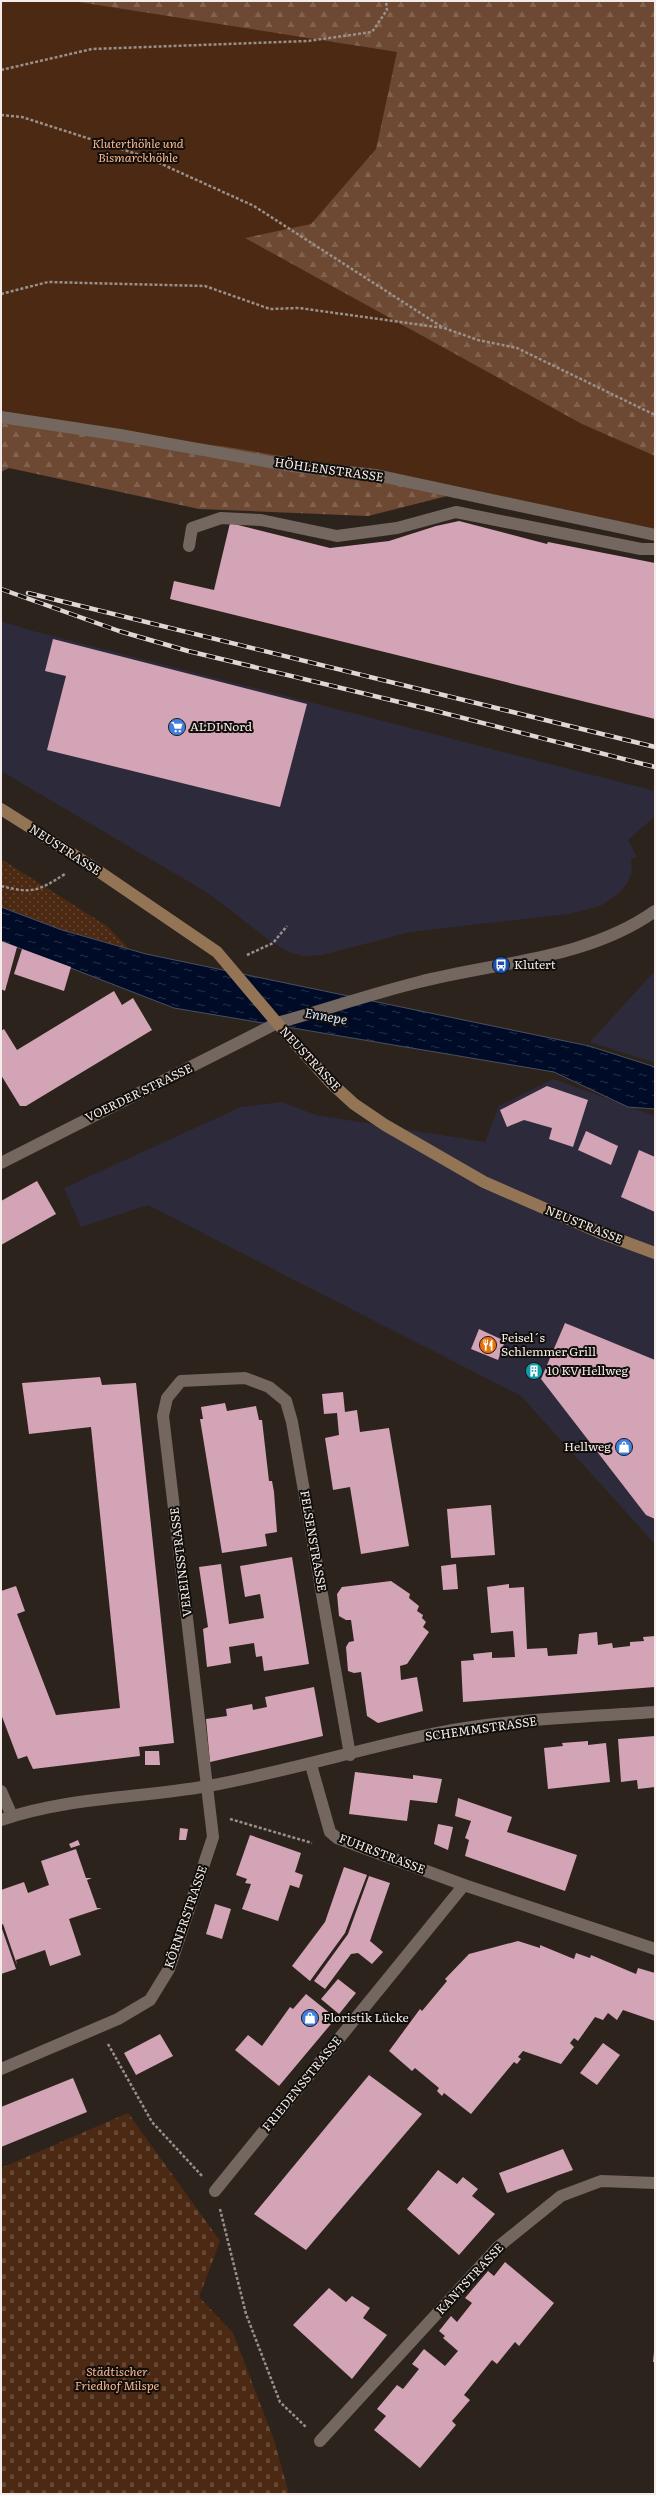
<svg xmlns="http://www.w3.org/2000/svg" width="656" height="2495" viewBox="0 0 656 2495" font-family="Literata,serif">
<defs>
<pattern id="grass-dots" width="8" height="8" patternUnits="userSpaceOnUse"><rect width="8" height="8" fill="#4b2913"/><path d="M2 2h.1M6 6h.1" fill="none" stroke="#654835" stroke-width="1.8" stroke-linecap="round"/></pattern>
<pattern id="forest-firs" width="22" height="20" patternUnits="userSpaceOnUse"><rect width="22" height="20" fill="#6d4832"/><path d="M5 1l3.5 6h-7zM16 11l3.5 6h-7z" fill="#826350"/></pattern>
<pattern id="cemetery-stones" width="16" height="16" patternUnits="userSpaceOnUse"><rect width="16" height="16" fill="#4b2913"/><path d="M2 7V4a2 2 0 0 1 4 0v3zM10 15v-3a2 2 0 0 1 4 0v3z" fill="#654835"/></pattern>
<pattern id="water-ripples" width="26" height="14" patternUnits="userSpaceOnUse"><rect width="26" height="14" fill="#000c27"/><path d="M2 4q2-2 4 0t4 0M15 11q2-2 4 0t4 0" fill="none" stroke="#263046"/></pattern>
</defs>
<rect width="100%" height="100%" fill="#2d231d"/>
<!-- commercial -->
<g fill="#2d2b3b">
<polygon points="1,621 29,630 655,791 655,816 628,840 637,857 631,859 632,873 626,885 618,894 600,906 568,914 410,932 323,955 304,956 291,953 273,943 208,893 1,771"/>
<polygon points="655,971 655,1063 590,1042"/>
<polygon points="553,1079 655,1116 655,1544 521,1396 148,1205 81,1227 64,1188 241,1107 281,1102 316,1115 485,1142 499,1106"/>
</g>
<!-- grass -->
<polygon fill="url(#grass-dots)" points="1,859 107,926 129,949 62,930 1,907"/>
<!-- forest -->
<polygon fill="url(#forest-firs)" points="1,1 655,1 655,527 487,486 368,516 199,509 9,468 1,472"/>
<!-- cemetery -->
<polygon fill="url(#cemetery-stones)" points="128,2113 220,2241 199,2297 233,2333 274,2440 289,2494 1,2494 1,2168"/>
<!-- park -->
<polygon fill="#4b2913" points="1,1 72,1 397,52 376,149 311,224 245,238 582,424 655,456 655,535 366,471 234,448 1,417"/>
<!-- water -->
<polygon fill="url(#water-ripples)" stroke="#494f61" points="1,907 62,930 146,954 589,1046 655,1067 655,1109 628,1107 554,1072 174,1008 1,941"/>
<!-- building -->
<g fill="#d3a4b5">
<polygon points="459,521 547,544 548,542 655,563 655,719 170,599 174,581 214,590 230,523 330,548 389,541 436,526"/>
<polygon points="53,639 307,704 280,807 47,750 66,676 45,671"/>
<polygon points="1,941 17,947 5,991 1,989"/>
<polygon points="22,949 71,967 64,991 14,974"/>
<polygon points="114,991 122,1005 133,998 152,1030 26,1106 20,1106 1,1075 1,1031 4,1029 17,1050"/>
<polygon points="547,1086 588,1100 573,1147 549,1139 552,1128 524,1120 507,1127 500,1110"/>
<polygon points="586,1131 618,1146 611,1165 578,1150"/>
<polygon points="639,1150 655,1157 655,1212 621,1197"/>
<polygon points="37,1181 56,1214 1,1245 1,1201"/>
<polygon points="565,1323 655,1360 655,1519 646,1515 541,1379"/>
<polygon points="479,1329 505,1341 498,1360 471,1349"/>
<polygon points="528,1365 542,1370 540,1377 526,1371"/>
<polygon points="100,1377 102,1385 136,1383 174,1743 139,1747 140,1756 33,1769 27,1756 18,1759 1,1714 1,1591 16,1586 25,1611 17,1614 56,1715 120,1708 91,1427 29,1434 22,1383"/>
<polygon points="343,1392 345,1412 357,1410 360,1432 389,1428 409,1546 361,1554 350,1487 333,1490 325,1438 339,1435 337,1413 324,1414 322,1394"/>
<polygon points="225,1403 227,1411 256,1406 259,1420 262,1420 269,1481 272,1481 274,1492 277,1532 265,1534 267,1546 222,1553 200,1419 203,1419 201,1407"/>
<polygon points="491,1505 495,1555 451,1558 447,1509"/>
<polygon points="292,1557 309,1664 264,1671 262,1656 256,1657 254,1643 229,1647 231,1663 207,1667 203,1629 208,1627 199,1567 221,1564 229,1624 264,1618 260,1594 245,1597 240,1566"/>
<polygon points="456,1564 458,1589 443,1590 441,1566"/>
<polygon points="391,1581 410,1594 409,1598 419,1606 417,1611 423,1615 422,1618 426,1622 423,1627 429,1632 407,1664 400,1666 401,1680 417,1677 423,1711 378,1723 367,1716 361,1672 354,1673 348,1671 346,1647 349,1642 354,1641 351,1620 346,1620 339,1616 337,1594 342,1587"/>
<polygon points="509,1584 509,1588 524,1587 527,1649 547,1648 548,1656 577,1654 579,1634 597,1632 598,1645 612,1643 613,1648 630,1646 630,1642 644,1641 643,1637 655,1636 655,1687 463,1702 461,1661 474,1660 473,1654 492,1652 492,1658 515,1657 513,1631 491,1633 487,1587"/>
<polygon points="314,1687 323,1736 210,1762 206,1719 227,1716 226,1709 252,1704 253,1710 267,1707 265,1697"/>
<polygon points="655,1736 655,1787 638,1789 637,1780 621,1782 618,1739"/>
<polygon points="588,1741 588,1745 606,1743 610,1782 548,1789 544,1748 563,1746 562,1743"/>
<polygon points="145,1751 159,1751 160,1765 145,1765"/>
<polygon points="355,1772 413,1779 413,1775 442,1779 437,1803 410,1800 407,1821 349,1814"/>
<polygon points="458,1798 512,1817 507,1832 577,1855 565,1891 465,1856 469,1840 465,1838 471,1821 455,1816"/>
<polygon points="438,1824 453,1827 448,1850 434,1844"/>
<polygon points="180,1828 188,1829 186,1840 179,1840"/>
<polygon points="250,1835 301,1853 295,1872 303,1875 299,1888 290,1885 278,1921 242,1909 251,1884 245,1883 247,1879 236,1875"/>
<polygon points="78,1840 80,1845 71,1848 69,1844"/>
<polygon points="76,1849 86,1878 92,1878 87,1880 97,1908 102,1908 69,1919 81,1955 50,1966 45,1950 16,1960 17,1965 3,1924 1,1925 1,1890 24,1882 28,1893 49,1885 41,1861"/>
<polygon points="344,1867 367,1875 345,1933 310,1981 292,1966 325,1922"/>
<polygon points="369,1876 390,1883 370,1941 383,1952 372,1964 358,1953 351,1954 325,1989 314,1981 348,1934"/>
<polygon points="215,1904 231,1909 222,1939 206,1934"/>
<polygon points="1,1926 16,1969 1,1974"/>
<polygon points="518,1941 540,1948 540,1945 574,1959 576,1953 590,1958 591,1955 636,1974 638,1968 655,1973 655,2021 623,2010 614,2025 617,2020 608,2013 603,2020 595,2017 578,2041 574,2038 570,2043 574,2047 561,2064 523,2051 518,2057 521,2059 517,2064 514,2062 471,2114 444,2093 442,2096 437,2091 439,2088 415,2068 412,2071 389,2051 420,2009 422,2011 447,1981 445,1979 469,1954"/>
<polygon points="338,1979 356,1993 339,2014 321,1999"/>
<polygon points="306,1994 336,2018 279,2086 235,2050 248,2035 262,2046 290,2007 293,2009"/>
<polygon points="160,2034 173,2056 136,2075 124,2053"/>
<polygon points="603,2043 620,2055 597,2085 580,2073"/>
<polygon points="369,2075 422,2114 306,2250 254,2214"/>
<polygon points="73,2078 87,2112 1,2147 1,2107"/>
<polygon points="563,2149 573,2170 507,2193 499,2173"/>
<polygon points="438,2170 457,2184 463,2177 478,2189 472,2196 495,2214 459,2255 407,2209"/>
<polygon points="505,2262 554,2303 519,2346 515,2342 497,2364 492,2360 464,2395 470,2400 452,2421 456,2425 420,2468 374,2430 386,2416 377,2409 397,2385 403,2389 419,2369 412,2364 424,2349 445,2366 458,2351 443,2338 445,2336 439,2331 451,2316 457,2322 472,2303 465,2298 488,2271 494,2276"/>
<polygon points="329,2288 346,2302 352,2296 370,2308 363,2318 387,2335 352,2379 293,2325"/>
<polygon points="654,2352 655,2352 655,2362 653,2362"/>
</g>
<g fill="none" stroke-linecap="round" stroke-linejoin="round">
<!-- path -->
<g stroke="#99908b" stroke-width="2.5" stroke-dasharray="3 2" stroke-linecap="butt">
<polyline points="1,70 92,49 308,41 372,32 387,10 386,1"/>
<polyline points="1,115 22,117 146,157 254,206 442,327"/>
<polyline points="1,294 48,282 205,286 270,309 299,308 444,328 478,340 517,348 655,415"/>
<path d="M 1,886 C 33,894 38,891 65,874"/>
<polyline points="247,955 273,943 287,926"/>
<polyline points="230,1819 312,1843"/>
<polyline points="108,2044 152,2122 202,2176"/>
<polyline points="220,2209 246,2314 280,2402 307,2428"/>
</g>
<!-- service -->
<polyline stroke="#736760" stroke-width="12" points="189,546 192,528 221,518 261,520 337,536 397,528 456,512 641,549 655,549"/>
<!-- minor -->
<g stroke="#736760" stroke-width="12">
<polyline points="1,417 120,435 292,466 376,475 655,535"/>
<polyline points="1,1163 277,1023"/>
<polyline points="311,1765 330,1832 337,1838 464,1885 655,1949"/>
<polyline points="1,1791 12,1816"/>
<path d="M 1,1820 C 67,1797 140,1798 208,1786 C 285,1772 360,1749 436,1733 C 505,1719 584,1717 655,1712"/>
<polyline points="1,2069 118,2019 150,2000 169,1969 213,1837 163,1416 167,1398 181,1381 245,1378 269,1387 286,1401 292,1422 350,1755"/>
<polyline points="215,2191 464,1885"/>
<polyline points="320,2441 498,2247 561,2196 601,2181 655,2183"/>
</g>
<!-- tertiary -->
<path stroke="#736760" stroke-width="12" d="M 277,1023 C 324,1010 371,994 419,982 C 497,962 588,959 655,911"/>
<!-- secondary -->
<polyline stroke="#937455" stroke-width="12" points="1,809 85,862 217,952 277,1023 331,1083 354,1104 385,1125 484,1182 601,1233 655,1253"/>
<!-- rail casing -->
<g stroke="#ded7d3" stroke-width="4.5">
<g id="rail">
<polyline points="1,589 119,631 188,651 424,708 655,767"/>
<polyline points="28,593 655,747"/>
</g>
</g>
<!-- rail -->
<use href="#rail" stroke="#120e0b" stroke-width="3" stroke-dasharray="9" stroke-linecap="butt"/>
</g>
<!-- icons -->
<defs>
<g id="supermarket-disc" transform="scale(0.9)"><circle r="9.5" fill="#3f7fe0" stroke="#120e0b"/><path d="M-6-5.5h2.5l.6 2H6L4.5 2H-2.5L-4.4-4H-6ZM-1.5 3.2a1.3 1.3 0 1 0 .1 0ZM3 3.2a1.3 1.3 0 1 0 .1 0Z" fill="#fff"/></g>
<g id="bus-disc" transform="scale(0.9)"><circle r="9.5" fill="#1a4fb4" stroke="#120e0b"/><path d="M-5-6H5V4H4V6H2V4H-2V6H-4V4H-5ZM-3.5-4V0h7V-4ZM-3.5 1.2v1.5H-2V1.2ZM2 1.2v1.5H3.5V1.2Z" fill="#fff"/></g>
<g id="restaurant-disc" transform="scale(0.9)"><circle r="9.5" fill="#e8710a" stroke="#120e0b"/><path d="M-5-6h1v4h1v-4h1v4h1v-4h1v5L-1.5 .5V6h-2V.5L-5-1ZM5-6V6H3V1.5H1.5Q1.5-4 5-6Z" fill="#fff"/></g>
<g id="building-disc" transform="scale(0.9)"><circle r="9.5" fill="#0f9aa8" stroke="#120e0b"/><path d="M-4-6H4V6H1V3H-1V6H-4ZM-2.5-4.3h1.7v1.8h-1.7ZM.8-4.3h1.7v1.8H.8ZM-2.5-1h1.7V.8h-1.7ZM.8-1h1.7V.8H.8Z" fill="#fff"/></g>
<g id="shop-disc" transform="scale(0.9)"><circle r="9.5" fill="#3f7fe0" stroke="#120e0b"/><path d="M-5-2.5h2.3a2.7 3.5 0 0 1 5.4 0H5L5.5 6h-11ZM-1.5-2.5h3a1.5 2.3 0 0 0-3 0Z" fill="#fff"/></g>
</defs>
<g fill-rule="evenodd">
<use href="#supermarket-disc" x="177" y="727"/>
<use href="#bus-disc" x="501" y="965"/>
<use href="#restaurant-disc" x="488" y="1345"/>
<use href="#building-disc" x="534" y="1371"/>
<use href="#shop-disc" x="624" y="1447"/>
<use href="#shop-disc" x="310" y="2018"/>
</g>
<g text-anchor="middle" stroke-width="4" stroke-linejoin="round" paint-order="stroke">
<!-- park labels -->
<g font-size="12" font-style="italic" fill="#f7b790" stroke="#120e0b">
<text x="138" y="148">Kluterthöhle und<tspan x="138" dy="14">Bismarckhöhle</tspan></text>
<text x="117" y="2376">Städtischer<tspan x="117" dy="14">Friedhof Milspe</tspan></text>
</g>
<!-- street labels -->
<g font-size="12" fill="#f3ece8" stroke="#120e0b">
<text transform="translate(329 470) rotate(8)" y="4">HÖHLENSTRASSE</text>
<text transform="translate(65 850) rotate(33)" y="4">NEUSTRASSE</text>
<text transform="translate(310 1059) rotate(47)" y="4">NEUSTRASSE</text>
<text transform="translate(139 1093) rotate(-26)" y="4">VOERDER STRASSE</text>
<text transform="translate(584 1225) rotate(22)" y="4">NEUSTRASSE</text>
<text transform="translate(313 1541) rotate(80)" y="4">FELSENSTRASSE</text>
<text transform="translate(181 1562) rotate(-97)" y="4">VEREINSSTRASSE</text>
<text transform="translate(481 1729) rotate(-8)" y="4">SCHEMMSTRASSE</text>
<text transform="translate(382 1854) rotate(21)" y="4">FUHRSTRASSE</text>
<text transform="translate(186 1917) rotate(-71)" y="4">KÖRNERSTRASSE</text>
<text transform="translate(302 2084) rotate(-51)" y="4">FRIEDENSSTRASSE</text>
<text transform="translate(470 2279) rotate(-47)" y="4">KANTSTRASSE</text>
</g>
<!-- poi labels -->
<g font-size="12" fill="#f3ece8" stroke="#120e0b" text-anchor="start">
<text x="190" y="731">ALDI Nord</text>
<text x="514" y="969">Klutert</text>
<text x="501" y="1342">Feisel´s<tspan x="501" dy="14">Schlemmer Grill</tspan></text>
<text x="547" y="1375">10 KV Hellweg</text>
<text x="611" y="1451" text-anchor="end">Hellweg</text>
<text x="323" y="2022">Floristik Lücke</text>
</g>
<!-- water labels -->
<g font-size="13" font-style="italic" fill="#d3e3fa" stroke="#120e0b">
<text transform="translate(326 1016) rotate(10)" y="5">Ennepe</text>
</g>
</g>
<!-- border -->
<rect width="656" height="2495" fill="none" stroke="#f3ece8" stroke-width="4"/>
</svg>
